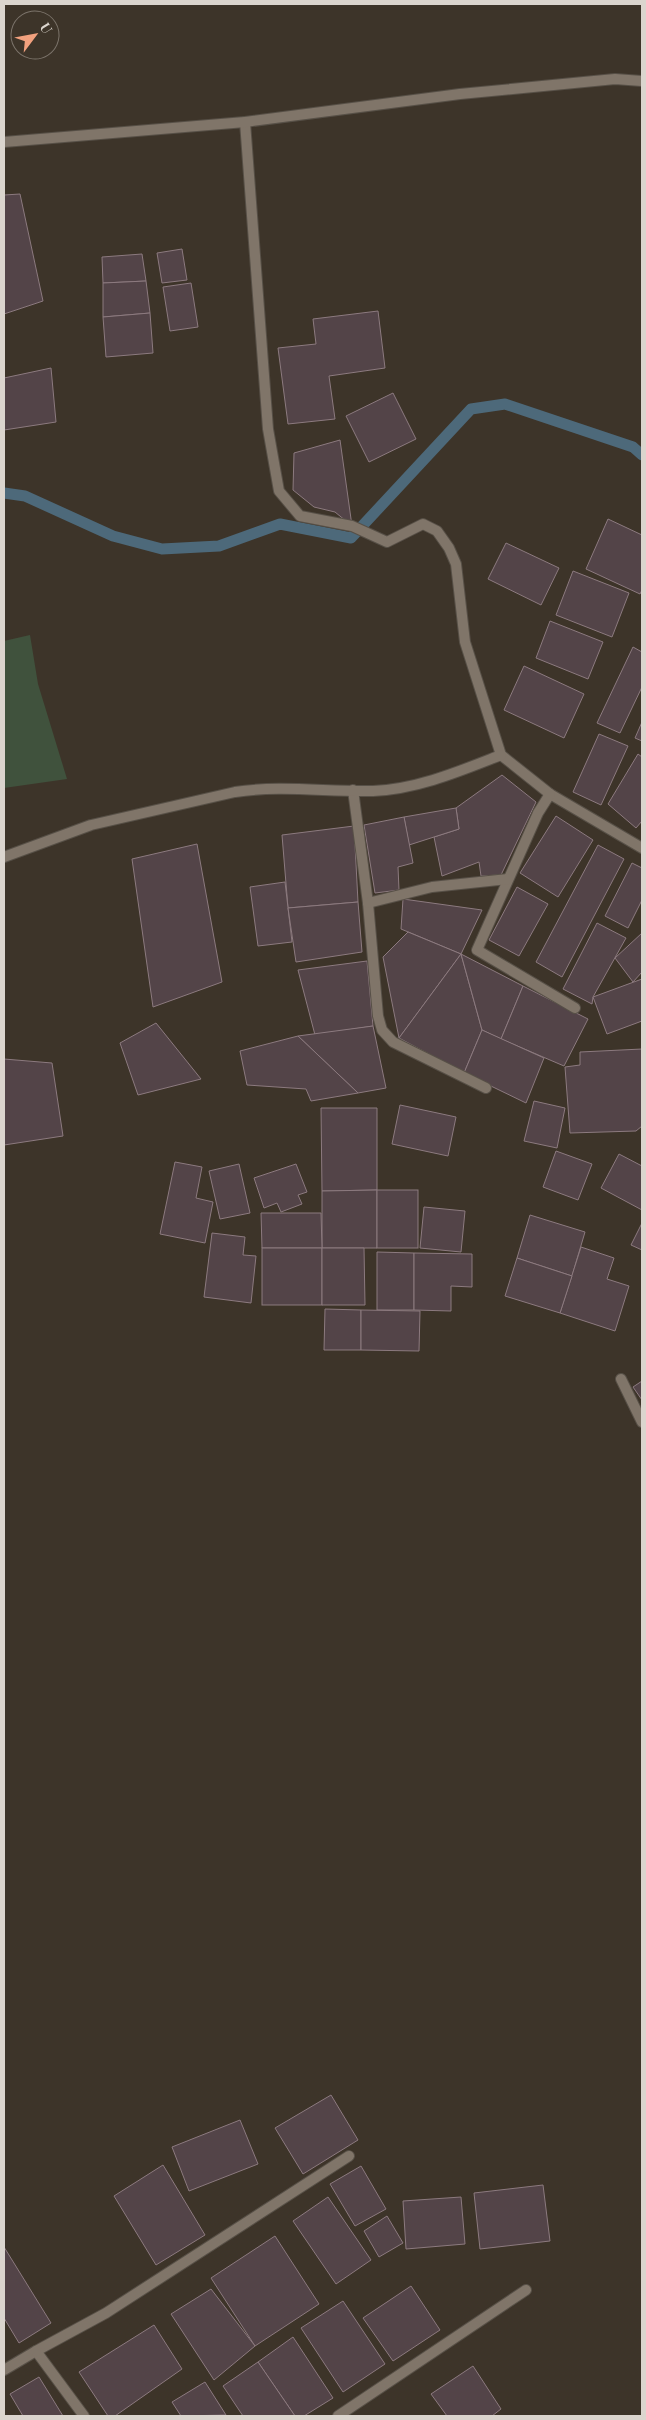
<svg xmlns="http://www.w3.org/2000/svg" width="646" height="2420" viewBox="0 0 646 2420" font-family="'Playfair Display',serif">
<rect width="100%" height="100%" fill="#3d3429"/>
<!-- green -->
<polygon fill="#40523d" points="30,635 38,684 67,779 4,788 4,641"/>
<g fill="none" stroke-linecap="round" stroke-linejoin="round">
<!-- stream -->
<polyline stroke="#4d697a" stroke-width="11" points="4,493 25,496 113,536 162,549 219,546 280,524 351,538 471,409 505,404 633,447 642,455"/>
</g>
<!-- building -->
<g fill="#534448" stroke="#8c7a7f">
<polygon points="20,194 43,301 4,314 4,195"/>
<polygon points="182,249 187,280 162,283 157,253"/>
<polygon points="142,254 146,281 103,283 102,257"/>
<polygon points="146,281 150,313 103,317 103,283"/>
<polygon points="191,283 198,327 170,331 163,287"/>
<polygon points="378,311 385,368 329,376 335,419 288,424 278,348 316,344 313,319"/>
<polygon points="150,313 153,353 106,357 103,317"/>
<polygon points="51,368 56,422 4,430 4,378"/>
<polygon points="393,393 416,439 369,462 346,416"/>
<polygon points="340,440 352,526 335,512 314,507 293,490 294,453"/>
<polygon points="608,519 642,535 642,590 640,594 586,569"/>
<polygon points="506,543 559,568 541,605 488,579"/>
<polygon points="573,571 629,593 612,637 556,615"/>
<polygon points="550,621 603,642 588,679 536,658"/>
<polygon points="633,647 642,652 642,687 620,733 597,723"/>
<polygon points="524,666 584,694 564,738 504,710"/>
<polygon points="642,722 642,741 635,738"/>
<polygon points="599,734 628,746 601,805 573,792"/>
<polygon points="638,754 642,757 642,821 636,828 608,804"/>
<polygon points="502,775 536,802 501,875 481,876 479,862 442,876 434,837 459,829 456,808"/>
<polygon points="456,808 459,829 409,845 404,817"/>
<polygon points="556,816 593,840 558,897 520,873"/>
<polygon points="404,817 413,863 398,867 399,890 375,893 364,825"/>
<polygon points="354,826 358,902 288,908 282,835"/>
<polygon points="197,844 222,982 153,1007 132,859"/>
<polygon points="598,845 624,859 562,977 536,962"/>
<polygon points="632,863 642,868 642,900 628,928 605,916"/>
<polygon points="285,882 292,942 258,946 250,887"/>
<polygon points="517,887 548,904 519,956 489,940"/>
<polygon points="403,899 482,910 461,954 401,929"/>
<polygon points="358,902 362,952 296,962 288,908"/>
<polygon points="597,923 626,938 593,997 592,1004 563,989"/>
<polygon points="408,932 461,954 399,1038 383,957"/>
<polygon points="642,933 642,972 633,982 615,958"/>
<polygon points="461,954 482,1030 464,1073 399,1038"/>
<polygon points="461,954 523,986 501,1039 482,1030"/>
<polygon points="367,961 373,1026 315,1035 298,970"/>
<polygon points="642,979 642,1021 607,1034 593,997"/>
<polygon points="523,986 588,1019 564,1066 501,1039"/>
<polygon points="156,1023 201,1079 138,1095 120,1043"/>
<polygon points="373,1026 386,1088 358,1093 298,1036"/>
<polygon points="482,1030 544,1058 526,1103 464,1073"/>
<polygon points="298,1036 358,1093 311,1101 306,1089 247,1085 240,1051"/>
<polygon points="642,1049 642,1126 636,1131 570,1133 565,1067 580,1065 580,1052"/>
<polygon points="4,1059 52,1063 63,1136 4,1145"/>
<polygon points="534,1101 565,1108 557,1148 524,1141"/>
<polygon points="400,1105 456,1117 448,1156 392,1144"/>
<polygon points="321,1108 377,1108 377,1190 322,1191"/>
<polygon points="556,1151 592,1164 578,1200 543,1187"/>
<polygon points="619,1154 642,1166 642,1210 601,1188"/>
<polygon points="175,1162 202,1167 196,1198 213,1202 205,1243 160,1234"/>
<polygon points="239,1164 250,1213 220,1219 209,1171"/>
<polygon points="296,1164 307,1192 298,1195 302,1204 281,1212 277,1203 264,1208 254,1178"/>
<polygon points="377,1190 377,1248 322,1248 322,1191"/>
<rect x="377" y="1190" width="41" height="58"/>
<polygon points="424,1207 465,1211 461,1252 420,1248"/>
<polygon points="261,1213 321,1213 322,1248 262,1248"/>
<polygon points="530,1215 585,1232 572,1276 517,1258"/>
<polygon points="642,1223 642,1250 631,1245"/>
<polygon points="212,1233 245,1237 243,1255 256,1256 251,1303 204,1297"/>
<polygon points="581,1247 614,1258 607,1279 629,1286 615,1331 560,1313"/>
<rect x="262" y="1248" width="60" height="57"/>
<polygon points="322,1248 364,1248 365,1305 322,1305"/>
<polygon points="377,1252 414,1253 414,1310 377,1310"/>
<polygon points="414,1253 472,1254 472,1287 451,1286 451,1311 414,1310"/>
<polygon points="517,1258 572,1276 560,1313 505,1296"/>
<polygon points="325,1309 361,1310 361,1350 324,1350"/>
<polygon points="361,1310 420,1311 419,1351 361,1350"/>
<polygon points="642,1381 642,1400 633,1387"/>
<polygon points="331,2095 358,2140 303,2174 275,2128"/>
<polygon points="240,2120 258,2164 189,2191 172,2147"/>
<polygon points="163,2165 205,2235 156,2265 114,2196"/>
<polygon points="361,2166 386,2209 355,2226 330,2184"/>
<polygon points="543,2185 550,2241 480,2249 474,2193"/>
<polygon points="328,2197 371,2260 336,2284 293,2221"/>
<polygon points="461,2197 465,2244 406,2249 403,2201"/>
<polygon points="387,2216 403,2243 379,2257 364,2231"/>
<polygon points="275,2236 319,2304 255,2346 211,2278"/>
<polygon points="4,2247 51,2323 19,2343 4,2318"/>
<polygon points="411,2286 440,2330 393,2361 363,2318"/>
<polygon points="211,2289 255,2346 214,2380 171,2314"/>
<polygon points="343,2301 385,2364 343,2392 301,2328"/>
<polygon points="154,2325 182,2369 115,2416 108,2416 79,2372"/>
<polygon points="293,2337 333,2398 304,2416 295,2416 258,2362"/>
<polygon points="258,2362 295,2416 243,2416 223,2386"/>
<polygon points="473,2366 501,2409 492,2416 447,2416 431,2394"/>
<polygon points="39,2377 63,2416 23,2416 10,2394"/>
<polygon points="205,2382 226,2415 181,2416 172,2402"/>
</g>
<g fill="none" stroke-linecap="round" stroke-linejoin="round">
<!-- minor casing -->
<g stroke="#575047" stroke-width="12">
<g id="minor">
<polyline points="245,122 268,429 279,491 300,516 352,526 387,542 423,524 437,531 449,548 456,564 465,642 501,755 550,794 642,848"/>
<polyline points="4,142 245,122 460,94 615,79 642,81"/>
<polyline points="353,790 368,903 378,1016 382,1030 393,1042 486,1088"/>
<polyline points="550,794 538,813 477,950 575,1008"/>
<path d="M 4,857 L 91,825 L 235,792 C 281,785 327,792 373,791 C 418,789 460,771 501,755"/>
<polyline points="368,903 432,887 508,879"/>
<polyline points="621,1379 642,1422"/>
<polyline points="4,2370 36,2351"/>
<polyline points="84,2416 36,2351 106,2313 349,2156"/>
<polyline points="338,2416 526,2290"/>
</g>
</g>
<!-- minor -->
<use href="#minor" stroke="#807569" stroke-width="10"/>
</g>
<!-- border -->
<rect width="646" height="2420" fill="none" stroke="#dbd5ce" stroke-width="10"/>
<!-- north arrow -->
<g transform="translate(35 35) rotate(58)"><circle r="24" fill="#3d3429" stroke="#7c746b"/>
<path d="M0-4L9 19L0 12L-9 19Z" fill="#f2a17e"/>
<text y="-8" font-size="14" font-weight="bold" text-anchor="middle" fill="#dbd5ce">U</text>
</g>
</svg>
